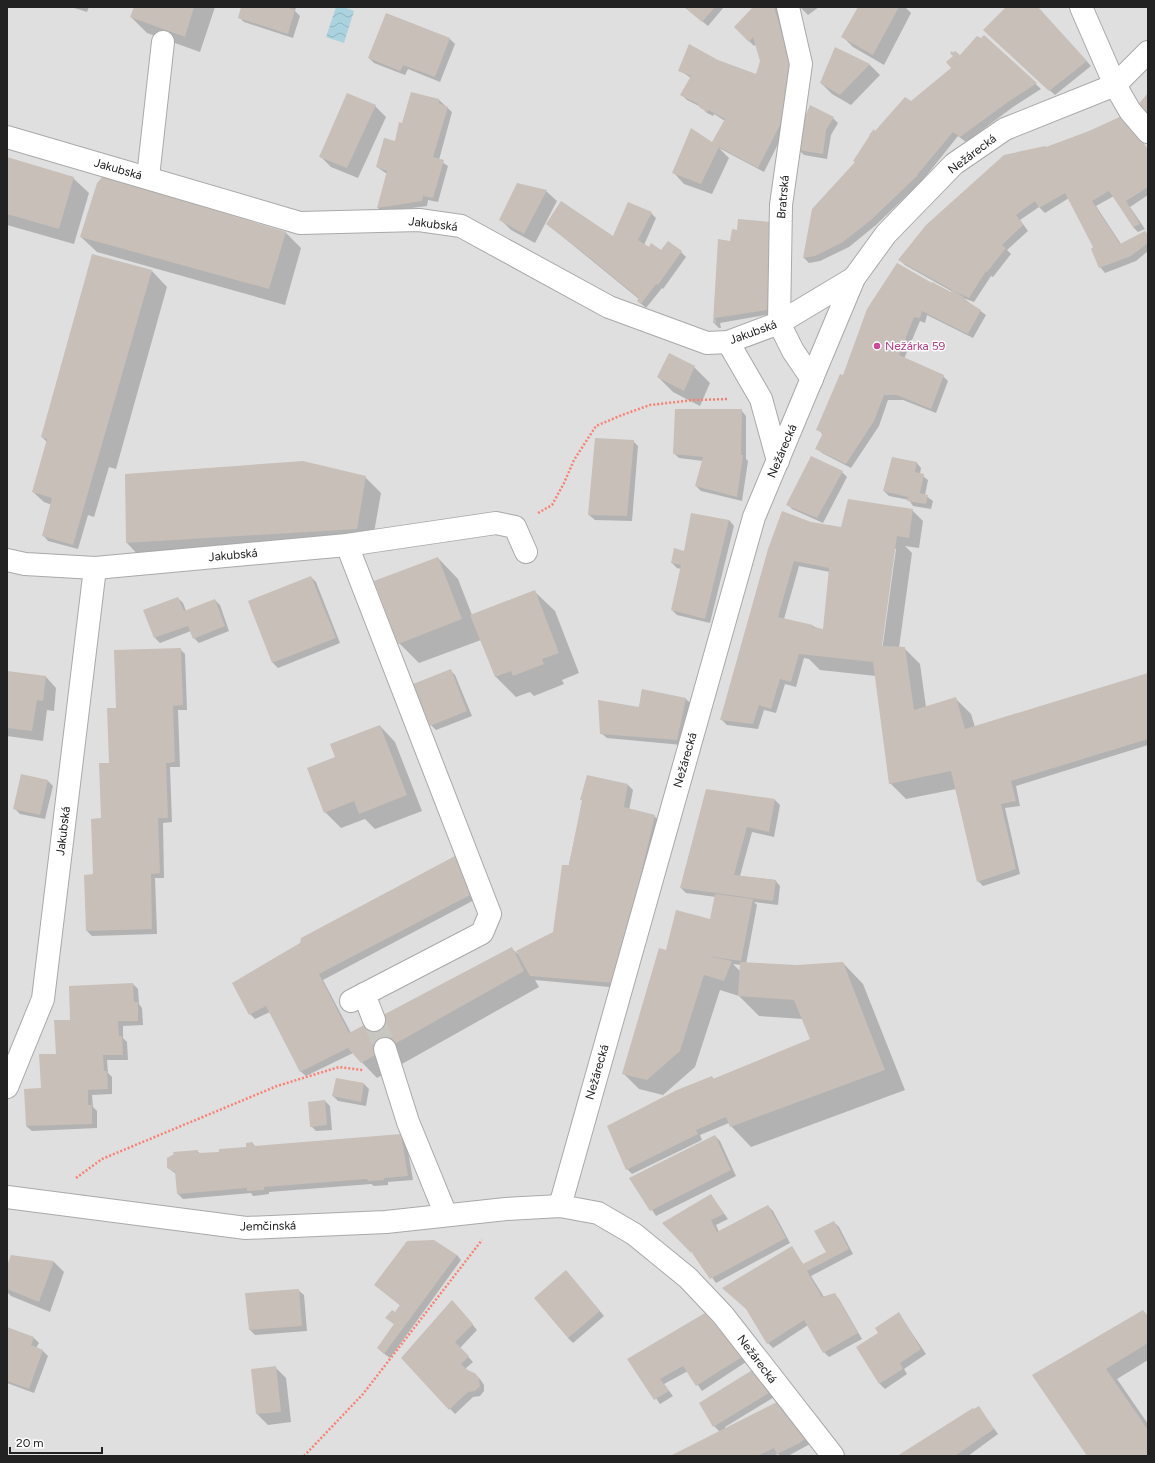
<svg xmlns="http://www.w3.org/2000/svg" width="1155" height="1463" viewBox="0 0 1155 1463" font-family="Figtree,sans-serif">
<defs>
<pattern id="water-waves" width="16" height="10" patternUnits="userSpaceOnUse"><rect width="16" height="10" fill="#aad3df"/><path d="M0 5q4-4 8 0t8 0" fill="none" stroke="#92b5bf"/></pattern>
</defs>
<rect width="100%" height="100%" fill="#f2efe9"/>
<!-- residential -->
<rect fill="#e0dfdf" x="7" y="7" width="1141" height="1449"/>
<!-- water -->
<polygon fill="url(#water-waves)" points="336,7 344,7 354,11 344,43 326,37"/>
<!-- shadow -->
<g fill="#0003" fill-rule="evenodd">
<polygon points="71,7 89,7 87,12"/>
<polygon points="135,7 215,7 200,52 147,33 131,17"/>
<polygon points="242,7 296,7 295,11 300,16 293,38 244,22 239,17"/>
<polygon points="685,7 724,7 708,26"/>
<polygon points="754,7 777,7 796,73 790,120 764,172 719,148 729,158 712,194 684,184 674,173 712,144 725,121 714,114 713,116 707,113 701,107 687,100 682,95 691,78 679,70 718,61 757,75 761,61 756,44 754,46 735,27"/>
<polygon points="800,7 819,7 808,15"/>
<polygon points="860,7 905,7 911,13 884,65 853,47 843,37"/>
<polygon points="1007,7 1037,7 1091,66 1055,95 989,35"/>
<polygon points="386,15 450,39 455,44 440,82 408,69 405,75 374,63 369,58"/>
<polygon points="984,36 1041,89 1013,107 966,142 958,136 922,181 876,225 849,247 820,261 809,263 804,258 856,162 875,132 953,68 954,56 960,56"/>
<polygon points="869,64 880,75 851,105 832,94 821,83"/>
<polygon points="439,100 452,112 439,160 448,166 438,202 428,200 427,206 383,212 378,208 387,174 377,167 395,142 403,125"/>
<polygon points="375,106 386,117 358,178 331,167 320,156"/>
<polygon points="833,118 838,123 831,135 827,159 804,155 799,150"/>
<polygon points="1129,121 1148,150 1148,195 1130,207 1145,229 1138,232 1133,227 1114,196 1096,206 1121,244 1148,235 1148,251 1136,261 1105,273 1100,267 1094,248 1069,198 1045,213 1039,207 1020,220 1028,231 1007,250 1011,254 993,277 991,276 974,302 963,298 986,315 973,338 927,315 925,323 920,321 904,359 943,376 948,381 936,413 903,400 888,400 879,426 851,468 822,453 817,448 823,435 818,429 844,376 932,285 951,293 953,292 905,265 900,260 1046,148"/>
<polygon points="7,158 73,178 89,193 74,244 7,225"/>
<polygon points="546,191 557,201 535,243 511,230 501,220"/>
<polygon points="651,213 656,218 644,245 661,252 681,252 686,257 663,289 662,288 646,308 638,301 639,299 547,224 613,237"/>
<polygon points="771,223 771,314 720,323 721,328 719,328 714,323 731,243 738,231"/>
<polygon points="286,233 301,248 285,305 97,252 81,237"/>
<polygon points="152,271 167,287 116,469 109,467 94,517 88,515 78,549 48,541 43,535 52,505 44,502 33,492 47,442 42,437"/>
<polygon points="694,367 710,383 700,406 673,392 658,377"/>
<polygon points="741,410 746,416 746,459 748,461 742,501 701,491 696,486 703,461 679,458 674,453"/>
<polygon points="633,441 638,446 632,521 595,520 589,515"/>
<polygon points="916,462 921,468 920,474 928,480 925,495 933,501 931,509 913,506 909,500 889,496 884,491"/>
<polygon points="842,472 847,477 823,523 792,509 787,504"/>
<polygon points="126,475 365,477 381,493 372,544 142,559 127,543"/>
<path d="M 912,510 L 923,521 L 919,548 L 905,546 L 912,553 L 899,648 L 904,648 L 920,664 L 926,707 L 955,698 L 971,714 L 975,727 L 1148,674 L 1148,745 L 1016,786 L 1020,806 L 1005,808 L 1020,874 L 983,886 L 978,881 L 956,789 L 906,799 L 890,783 L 876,676 L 820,670 L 809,659 L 804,658 L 796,687 L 785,684 L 776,713 L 764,710 L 758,729 L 727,725 L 722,720 L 811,523 L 842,528 ZM 894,549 L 896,549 L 882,651 L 880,651 ZM 799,566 L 830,572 L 824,631 L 813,626 L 784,619 Z"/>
<polygon points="729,520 734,526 710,623 677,615 672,610 681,569 677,568 672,563 685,552"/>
<polygon points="438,558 458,579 472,615 534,591 555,611 579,673 562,680 564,684 534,696 530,692 516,697 496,677 481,640 419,663 399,643"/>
<polygon points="311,577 316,582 340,643 278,668 273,663 249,602"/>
<polygon points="178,598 183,603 186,611 215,600 220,605 229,631 199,643 194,638 191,631 160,643 155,638"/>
<polygon points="180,649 185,654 187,710 178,710 180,767 170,767 172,822 163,823 164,878 155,878 157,934 92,936 87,931 118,708"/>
<polygon points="450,670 455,675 472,716 436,730 431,725"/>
<polygon points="7,672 46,677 56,688 54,711 47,710 43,741 7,736"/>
<polygon points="642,690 686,699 691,704 682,745 607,738 601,733 639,708"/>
<polygon points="380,726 395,742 422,811 375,829 365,819 341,828 325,812 336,758"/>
<polygon points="22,775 48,781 53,786 45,819 20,814 15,809"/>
<polygon points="628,785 633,790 629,810 654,816 660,821 620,988 535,980 539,987 377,1078 353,1053 306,1076 300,1071 270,1012 255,1019 250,1014 454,857 459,862 478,898 323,980 351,1033 511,948 519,955 554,932 583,801 581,799"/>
<path d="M 707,790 L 775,800 L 780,805 L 774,837 L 752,832 L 740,876 L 775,880 L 780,886 L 778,905 L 754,902 L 757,905 L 746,964 L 797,966 L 843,963 L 863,984 L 905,1090 L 751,1147 L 731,1126 L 729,1123 L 700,1135 L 702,1140 L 632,1174 L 627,1169 L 712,1077 L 714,1079 L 811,1040 L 803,1019 L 759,1016 L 739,996 L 720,990 L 695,1067 L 663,1095 L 639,1089 L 624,1074 L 667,951 L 711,920 L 716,897 L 686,893 L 681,888 ZM 733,964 L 741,965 L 740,971 Z"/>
<polygon points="133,984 138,989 139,1004 142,1008 143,1025 123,1026 123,1038 127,1042 128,1060 107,1060 108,1073 112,1077 112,1094 92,1095 93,1107 97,1111 97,1128 32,1131 26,1126 71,1021"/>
<polygon points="364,1084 369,1089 366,1106 338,1101 333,1096"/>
<polygon points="325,1101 330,1106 332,1130 316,1131 311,1126"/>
<polygon points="401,1135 406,1140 413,1180 388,1182 388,1185 374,1186 371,1184 269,1192 269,1194 253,1196 251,1193 183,1199 178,1194 176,1174 168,1168 197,1151 201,1154 220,1153 247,1148 252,1143 256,1147"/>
<polygon points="715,1136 720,1141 736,1176 656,1216 631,1178"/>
<polygon points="711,1195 728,1219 716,1225 719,1232 768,1206 773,1211 790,1243 716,1283 693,1252 664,1223"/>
<polygon points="834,1222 839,1227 853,1254 811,1276 824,1297 834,1294 839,1299 862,1339 829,1357 824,1352 808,1325 773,1348 768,1343 791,1248 804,1265 827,1252"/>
<polygon points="457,1255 461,1260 390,1358 383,1353 395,1325 386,1317 396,1313 401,1306 375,1285"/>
<polygon points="11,1256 54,1262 64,1272 50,1312 11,1296 7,1292 7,1269"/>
<polygon points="571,1277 604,1316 573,1343 568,1338"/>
<polygon points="298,1290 304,1295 307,1331 255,1335 250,1330 246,1294"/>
<polygon points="457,1306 477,1330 460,1348 473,1362 465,1369 475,1374 480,1379 484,1385 484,1391 480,1396 473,1397 455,1414 402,1358"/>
<polygon points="899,1314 926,1354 904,1369 907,1374 885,1389 880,1384 879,1334"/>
<polygon points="1148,1317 1148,1360 1117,1379 1148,1424 1148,1456 1089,1456 1033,1376"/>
<polygon points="710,1319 746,1362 702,1391 688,1371 664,1384 673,1396 660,1404 629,1359"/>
<polygon points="7,1328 34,1338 39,1343 36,1348 43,1351 48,1356 34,1393 7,1383"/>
<polygon points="275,1367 286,1378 291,1422 268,1425 257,1414 252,1370"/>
<polygon points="756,1370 776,1396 725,1427 726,1429 783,1400 810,1444 788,1456 780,1456 778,1454 772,1456 672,1456 720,1432 714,1426"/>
<polygon points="979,1408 998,1434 968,1456 899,1456"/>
</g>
<!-- building -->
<g fill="#c7bfb8" fill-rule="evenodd">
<polygon points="134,7 194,7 185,37 130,17"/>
<polygon points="241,7 290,7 289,8 295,10 288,34 238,18"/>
<polygon points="684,7 715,7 702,22"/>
<polygon points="753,7 774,7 792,67 785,115 758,168 719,147 701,184 672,173 691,128 712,142 725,119 708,110 708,112 700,108 698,104 680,95 691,76 678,71 689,44 718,60 756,74 760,61 753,37 749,42 734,27"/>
<polygon points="858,7 899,7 873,55 841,37"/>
<polygon points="1006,7 1038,7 1087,61 1049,91 983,30"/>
<polygon points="386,13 450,38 435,77 403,65 400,71 368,58"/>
<polygon points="984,35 1037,83 1008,102 960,137 953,132 917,175 918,175 871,220 843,242 815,256 803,258 812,209 855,162 853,161 870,135 869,135 874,129 875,131 905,97 911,101 951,68 946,62 953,56 950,53 952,51 953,53 955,51 960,55 977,36 981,38"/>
<polygon points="835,47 870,64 840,95 820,83"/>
<polygon points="411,92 439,99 439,103 448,107 433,157 444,160 433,198 423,196 422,201 377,208 387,171 376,167 384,138 395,141 399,122 402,123"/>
<polygon points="347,93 376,105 347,168 319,157"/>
<polygon points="1148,93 1148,119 1135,108"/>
<polygon points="810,105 834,117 826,130 823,154 798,150 804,119"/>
<polygon points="1124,115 1148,150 1148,187 1126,201 1140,224 1133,227 1109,191 1092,201 1120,244 1145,231 1148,235 1148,243 1131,256 1099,268 1091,249 1093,247 1065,193 1039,208 1035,201 1016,215 1023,225 1002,245 1006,248 987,272 986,271 969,298 952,290 964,297 963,299 981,310 968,334 922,311 920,318 914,317 899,355 944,375 931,409 897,395 884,395 874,421 846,464 815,449 823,433 816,430 840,374 843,375 867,309 897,263 932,283 932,282 951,292 952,290 898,260 926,225 1004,155 1045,146 1046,147 1089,131"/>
<polygon points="7,157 74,177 59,229 7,214"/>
<polygon points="103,176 286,232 269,289 80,237 97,183"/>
<polygon points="517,183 547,190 524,234 499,220"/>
<polygon points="561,201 613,236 628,202 652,212 638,240 649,247 651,243 661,250 668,241 682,251 658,285 656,284 641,304 637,301 639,298 580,250 546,224"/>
<polygon points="738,219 771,222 767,310 715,318 716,323 713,323 718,239 730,241 732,229 737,230"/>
<polygon points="92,254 152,270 73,545 42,536 52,498 32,492 47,439 41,437"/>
<polygon points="669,353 695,366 684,391 657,377"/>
<polygon points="675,409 742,409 741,455 743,455 737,497 695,486 703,457 673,454"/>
<polygon points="595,438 634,440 627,516 588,515"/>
<polygon points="811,456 843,471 817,518 786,505"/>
<polygon points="892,457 917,462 915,472 924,474 920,493 928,495 926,504 907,501 908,497 883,491"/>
<polygon points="303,461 366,476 357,529 126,543 125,474"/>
<path d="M 848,499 L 913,509 L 909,538 L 897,536 L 882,646 L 905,647 L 914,710 L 956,697 L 965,729 L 1148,673 L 1148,739 L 1011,781 L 1016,801 L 1001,804 L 1016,869 L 977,882 L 951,771 L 889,784 L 873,662 L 799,654 L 791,682 L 780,679 L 771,709 L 759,705 L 753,724 L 720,720 L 768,549 L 782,511 L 811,522 L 841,527 ZM 794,561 L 829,568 L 823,629 L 812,627 L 813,625 L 778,617 Z"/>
<polygon points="691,513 729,520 705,619 671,610 681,565 671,563 674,548 684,551"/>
<polygon points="438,557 462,619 398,644 374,581"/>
<polygon points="311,576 336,638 272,663 248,601"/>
<polygon points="535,590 559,653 542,659 544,664 513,676 511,671 495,677 470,615"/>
<polygon points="178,597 184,611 215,599 225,626 193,639 188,626 154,638 143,610"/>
<polygon points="181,648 183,705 173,706 175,762 166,763 168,818 158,818 160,873 151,874 152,929 86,931 84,875 93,874 91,819 101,818 99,763 109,763 107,708 116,708 114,650"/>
<polygon points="451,669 467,711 430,726 413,684"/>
<polygon points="7,671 46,676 43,701 37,700 32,731 7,728"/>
<polygon points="642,689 686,698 677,740 600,734 598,700 639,707"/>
<polygon points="380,725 407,795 359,814 354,801 324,813 307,768 335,757 330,744"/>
<polygon points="21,774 48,780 40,815 13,809"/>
<polygon points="587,775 628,784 624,807 655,815 615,983 530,976 516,951 553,932 562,865 569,865 582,800 580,800"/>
<polygon points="706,789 775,799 769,832 747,827 734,875 776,880 773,901 680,888"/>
<polygon points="455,856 474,893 319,974 349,1033 512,947 524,971 361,1063 348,1048 300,1072 266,1006 249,1015 232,983 300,943 301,938"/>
<polygon points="715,894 753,899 741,961 707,956 732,961 724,981 704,975 680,1051 647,1080 622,1074 659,948 666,950 676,910 710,919"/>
<polygon points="740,962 797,965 843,962 885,1070 730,1127 726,1117 696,1130 698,1134 626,1170 607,1126 677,1090 712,1076 713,1079 810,1039 794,1000 738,996"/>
<polygon points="133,983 134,1002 138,1002 138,1021 118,1021 119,1036 122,1036 123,1055 103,1055 104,1071 107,1071 108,1089 88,1090 88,1105 92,1105 92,1124 26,1126 24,1089 41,1088 39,1054 56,1054 54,1020 70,1020 69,986"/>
<polygon points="336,1078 364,1083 361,1102 332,1096"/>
<polygon points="325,1100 327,1125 310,1127 308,1102"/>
<polygon points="401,1134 408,1176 384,1178 384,1180 368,1181 367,1179 264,1187 264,1190 247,1191 247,1188 177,1194 175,1172 167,1168 167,1158 174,1154 173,1152 198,1150 198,1153 219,1152 219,1149 246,1147 246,1143 253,1142 253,1146"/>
<polygon points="715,1135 731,1170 650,1211 629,1178"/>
<polygon points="711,1194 724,1214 711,1220 717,1232 768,1205 786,1238 710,1279 692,1253 699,1246 691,1253 662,1223"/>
<polygon points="834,1221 849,1249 807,1271 822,1297 835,1293 858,1333 823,1353 804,1320 767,1344 746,1309 722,1288 792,1246 803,1264 826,1252 814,1231"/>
<polygon points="434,1240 457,1255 384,1354 377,1348 394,1324 385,1318 392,1310 395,1312 400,1305 374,1285 407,1241"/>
<polygon points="11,1255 54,1261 39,1302 7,1289 7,1266"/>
<polygon points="566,1270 600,1311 568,1338 534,1298"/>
<polygon points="299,1289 302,1326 249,1330 245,1293"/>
<polygon points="452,1300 473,1324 455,1342 469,1356 461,1364 469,1371 475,1373 479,1379 480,1386 475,1391 468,1392 449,1410 401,1358"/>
<polygon points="1143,1310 1148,1316 1148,1343 1106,1369 1148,1430 1148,1456 1087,1456 1032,1375"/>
<polygon points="899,1312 921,1349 900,1363 903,1369 879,1384 856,1347 878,1333 875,1328"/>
<polygon points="705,1313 742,1357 696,1386 683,1366 660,1379 669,1391 654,1400 627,1359"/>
<polygon points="7,1327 34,1337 31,1345 43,1350 29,1389 7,1381"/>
<polygon points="276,1366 281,1412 256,1414 251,1369"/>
<polygon points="754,1369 772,1391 713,1427 699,1403"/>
<polygon points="783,1399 806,1438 800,1443 777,1454 774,1448 757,1456 670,1456"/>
<polygon points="979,1406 994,1429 955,1456 897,1456 973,1408 974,1409"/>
</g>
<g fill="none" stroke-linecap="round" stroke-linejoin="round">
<!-- minor-tunnel -->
<polyline stroke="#c8c6c1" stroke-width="22" stroke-dasharray="22 11" stroke-linecap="butt" points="374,1020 385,1049"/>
<!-- minor casing -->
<g stroke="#a9a9a9" stroke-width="24">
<g id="minor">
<polyline points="788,7 801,64 781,205 779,323 793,351 812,379"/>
<polyline points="1081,7 1115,85 1130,111 1148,132"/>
<polyline points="7,137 300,223 419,220 461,226 609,307 707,343 728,342 779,323 854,278"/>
<polyline points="148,177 163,42"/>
<polyline points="728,342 761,399 778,461"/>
<polyline points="347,545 490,914 482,933 351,1001"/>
<polyline points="7,560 25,564 95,568 347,545 496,523 515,527 526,552"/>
<polyline points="364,994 374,1020"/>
<polyline points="385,1049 408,1122 446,1215"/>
<polyline points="7,1087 43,999 95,568"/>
<polyline points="7,1197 246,1228 386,1222 506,1209 560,1206 598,1213 634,1234 688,1278 723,1315 833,1456"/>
<polyline points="560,1206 754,517 854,278 886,234 954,164 1005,129 1115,85 1148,52"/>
</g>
</g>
<!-- path -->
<g stroke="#fa8072" stroke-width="2.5" stroke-dasharray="2 2" stroke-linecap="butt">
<polyline points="538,513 552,505 564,483 574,460 596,426 622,415 650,405 694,400 729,399"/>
<polyline points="76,1178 102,1159 277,1086 339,1067 363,1070"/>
<polyline points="304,1456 363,1394 482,1240"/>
</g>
<!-- minor -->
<use href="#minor" stroke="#fff" stroke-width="22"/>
</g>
<!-- markers -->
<circle fill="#d1479c" stroke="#fff" stroke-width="1.5" cx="877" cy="346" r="4"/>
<g text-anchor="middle" stroke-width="3" stroke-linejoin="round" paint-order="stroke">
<!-- street labels -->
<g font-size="12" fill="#222" stroke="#fff">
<text transform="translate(972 154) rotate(-37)" y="4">Nežárecká</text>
<text transform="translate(118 169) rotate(16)" y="4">Jakubská</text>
<text transform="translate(783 197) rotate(-85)" y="4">Bratrská</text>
<text transform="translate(433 224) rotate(7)" y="4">Jakubská</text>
<text transform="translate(753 332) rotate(-20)" y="4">Jakubská</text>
<text transform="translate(782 451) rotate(-67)" y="4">Nežárecká</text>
<text transform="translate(233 555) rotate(-5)" y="4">Jakubská</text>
<text transform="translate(685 760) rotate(-74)" y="4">Nežárecká</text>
<text transform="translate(63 831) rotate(-83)" y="4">Jakubská</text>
<text transform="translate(597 1072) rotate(-74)" y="4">Nežárecká</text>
<text transform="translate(268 1226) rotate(-1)" y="4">Jemčinská</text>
<text transform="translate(757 1359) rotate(53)" y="4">Nežárecká</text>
</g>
<!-- hotel labels -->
<g font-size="12" fill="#b23c85" stroke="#fff" text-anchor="start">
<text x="885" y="350">Nežárka 59</text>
</g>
</g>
<!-- border -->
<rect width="1155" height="1463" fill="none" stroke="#222222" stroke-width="16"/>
<!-- scale -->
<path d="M10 1447v6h92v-6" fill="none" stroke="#222222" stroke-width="2"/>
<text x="16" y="1447" font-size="12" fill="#222222" stroke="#ffffff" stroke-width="3" paint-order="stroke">20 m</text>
</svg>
